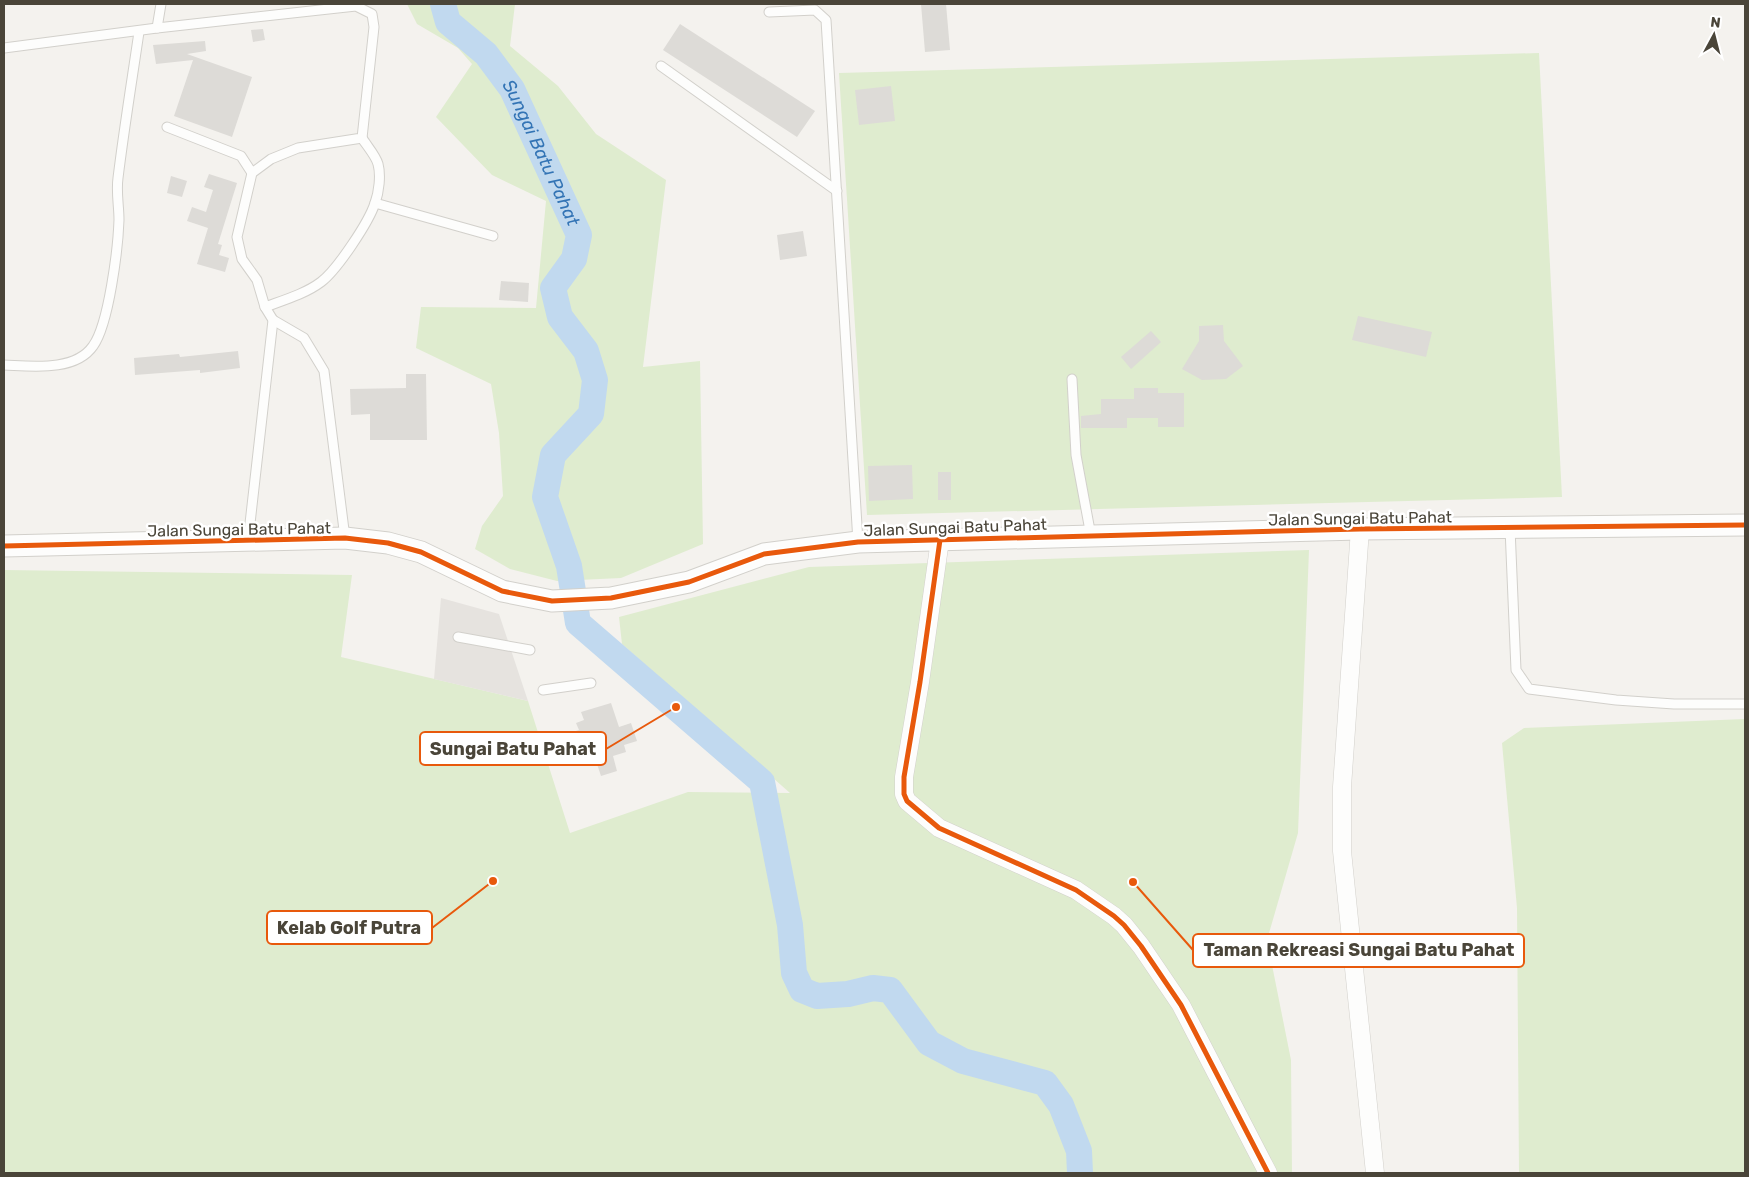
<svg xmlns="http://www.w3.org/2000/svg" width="1749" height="1177" viewBox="0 0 1749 1177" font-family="Rubik,sans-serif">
<rect width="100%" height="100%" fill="#f4f2ee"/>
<!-- green -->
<g fill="#dfeccf">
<polygon points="407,4 515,4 510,46 558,86 596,134 666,180 643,367 700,361 703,544 621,578 557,581 510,569 475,549 482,526 503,496 499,433 491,384 416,348 421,307 536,308 546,201 492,175 436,117 472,64 458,48 417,24"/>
<polygon points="1539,53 1562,497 867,515 839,73"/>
<polygon points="1309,550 1298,833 1267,940 1291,1060 1292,1173 4,1173 4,570 352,575 341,657 528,701 570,833 688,792 790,793 622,644 619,617 809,567"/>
<polygon points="1745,719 1745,1173 1519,1173 1517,908 1502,743 1524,728"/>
</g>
<!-- parking -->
<polygon fill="#e6e3df" points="441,598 499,614 528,701 434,679"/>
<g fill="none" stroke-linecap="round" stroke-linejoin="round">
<!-- river -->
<path stroke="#c1d9ef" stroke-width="26" id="s1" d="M 443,4 L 448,22 L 486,54 L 512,89 L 579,235 L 574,259 L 553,288 L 560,317 L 586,351 L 595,380 L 591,414 L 553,455 L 545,497 L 569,566 L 578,623 L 762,782 L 790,925 L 794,973 L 802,990 L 817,996 L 848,994 L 873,988 L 890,990 L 929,1043 L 963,1061 L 1045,1083 L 1061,1105 L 1079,1151 L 1080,1173"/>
</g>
<!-- building -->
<g fill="#dddbd7">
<polygon points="921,4 946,4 950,50 925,52"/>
<polygon points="680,24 815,111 797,137 663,50"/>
<polygon points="263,29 265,40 253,42 251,30"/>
<polygon points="205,41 206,51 187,54 252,77 232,137 174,116 193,60 156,64 153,45"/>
<polygon points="891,86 895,121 859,125 855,90"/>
<polygon points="209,174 237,183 218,244 222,245 219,255 229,258 225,272 197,264 208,228 187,221 192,207 206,212 213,190 204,187"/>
<polygon points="171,176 187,181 182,197 167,193"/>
<polygon points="803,231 807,256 780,260 777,235"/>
<polygon points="501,281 529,283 528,302 499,300"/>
<polygon points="1358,316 1432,332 1426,357 1352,340"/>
<polygon points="1223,325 1224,341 1243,366 1226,379 1202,380 1182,369 1199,341 1199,326"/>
<polygon points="1151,331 1161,342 1131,369 1121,357"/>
<polygon points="238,351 240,368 200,373 200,370 135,375 134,358 179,354 180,357"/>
<polygon points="406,374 426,374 427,440 370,440 370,414 351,415 350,389 406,388"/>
<polygon points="1134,388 1158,388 1158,393 1184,393 1184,427 1158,427 1158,418 1127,418 1127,428 1081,428 1081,416 1101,414 1101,399 1134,399"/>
<polygon points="912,465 913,499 869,501 868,466"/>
<rect x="938" y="472" width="13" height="28"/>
<polygon points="611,703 619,727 631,723 637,741 624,745 626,752 613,756 617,771 601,776 596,761 589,763 585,751 576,753 569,733 579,730 576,723 584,720 581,712"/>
</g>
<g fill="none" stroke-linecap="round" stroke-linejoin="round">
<!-- service casing -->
<g stroke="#d2d0cb" stroke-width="11">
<g id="service">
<polyline points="769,12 815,10 826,20 858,542"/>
<polyline points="157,28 161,4"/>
<polyline points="4,48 157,28 356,6 372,14 374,27 362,138 298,148 271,159 252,173 237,237 242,259 257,280 265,307 273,320 248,541"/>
<polyline points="661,66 837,191"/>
<polyline points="167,127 241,156 252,173"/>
<polyline points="375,203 493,236"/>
<path d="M 265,307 C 284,300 305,294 321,282 C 337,270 369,222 375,203 C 379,192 381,175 378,164 C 376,156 367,146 362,138"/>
<polyline points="273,320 304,338 324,371 345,538"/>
<path d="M 4,365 C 31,366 75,372 93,346 C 109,324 118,248 119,220 C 119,206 116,192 118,178 C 124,129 132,80 139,32"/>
<polyline points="1072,379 1076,455 1091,536"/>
<polyline points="1510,528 1516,670 1529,689 1616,700 1674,704 1745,704"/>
<polyline points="458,637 530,650"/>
<polyline points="543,690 591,683"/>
</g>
</g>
<!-- minor casing -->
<g stroke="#d2d0cb" stroke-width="19">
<g id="minor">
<polyline points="1360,529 1342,787 1342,851 1375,1173"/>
<polyline points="940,540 920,682 904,777 904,794 907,801 939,828 1076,890 1114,916 1124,925 1141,946 1181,1005 1268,1173"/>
</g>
</g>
<!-- tertiary casing -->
<g stroke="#d2d0cb" stroke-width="23">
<polyline id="tertiary" points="4,546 345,538 388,543 421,552 502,591 552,601 611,598 689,582 764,554 858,542 1360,529 1745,525"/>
</g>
<!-- service -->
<use href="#service" stroke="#fdfdfc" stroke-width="9"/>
<!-- minor -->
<use href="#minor" stroke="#fdfdfc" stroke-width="18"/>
<!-- tertiary -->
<use href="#tertiary" stroke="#fdfdfc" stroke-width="21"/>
<!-- cycleway casing -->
<g stroke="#fff" stroke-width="8">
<g id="cycleway">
<polyline points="940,540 920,682 904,777 904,794 907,801 939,828 1076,890 1114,916 1124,925 1141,946 1181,1005 1268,1173"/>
<polyline points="4,546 345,538 388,543 421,552 502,591 552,601 611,598 689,582 764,554 858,542 1360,529 1745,525"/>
</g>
</g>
<!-- cycleway -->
<use href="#cycleway" stroke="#e8590c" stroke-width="5"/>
</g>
<g text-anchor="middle" stroke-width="5" stroke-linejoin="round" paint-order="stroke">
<!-- street labels -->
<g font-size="16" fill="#4a4539" stroke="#fff">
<text transform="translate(1360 518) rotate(-1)" y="6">Jalan Sungai Batu Pahat</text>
<text transform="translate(955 527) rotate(-2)" y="6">Jalan Sungai Batu Pahat</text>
<text transform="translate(239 529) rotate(-1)" y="6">Jalan Sungai Batu Pahat</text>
</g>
<!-- water labels -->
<g font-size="18" font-style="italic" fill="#3374b5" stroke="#fff">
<text dy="6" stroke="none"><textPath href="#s1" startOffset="182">Sungai Batu Pahat</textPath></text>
</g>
</g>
<!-- callouts -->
<path fill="none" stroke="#e8590c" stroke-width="2" d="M676 707L606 749M493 881L432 928M1133 882L1193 950"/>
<g fill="#e8590c" stroke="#fff" stroke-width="2">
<circle cx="676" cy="707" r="5"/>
<circle cx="493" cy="881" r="5"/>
<circle cx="1133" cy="882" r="5"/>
</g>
<g fill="#fff" stroke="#e8590c" stroke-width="2">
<rect x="420" y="732" width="186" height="33" rx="5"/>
<rect x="267" y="911" width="165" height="33" rx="5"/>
<rect x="1193" y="934" width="331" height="33" rx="5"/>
</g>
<g font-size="18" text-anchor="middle" font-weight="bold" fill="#4a4539">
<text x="513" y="755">Sungai Batu Pahat</text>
<text x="349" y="934">Kelab Golf Putra</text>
<text x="1359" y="956">Taman Rekreasi Sungai Batu Pahat</text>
</g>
<!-- border -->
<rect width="1749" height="1177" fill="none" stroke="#4a4539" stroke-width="10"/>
<!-- north arrow -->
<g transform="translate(1714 35) rotate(7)" stroke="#ffffff" stroke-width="4" paint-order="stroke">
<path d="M0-4L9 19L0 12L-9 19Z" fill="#4a4539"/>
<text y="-8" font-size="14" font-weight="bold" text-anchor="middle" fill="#4a4539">N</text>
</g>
</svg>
